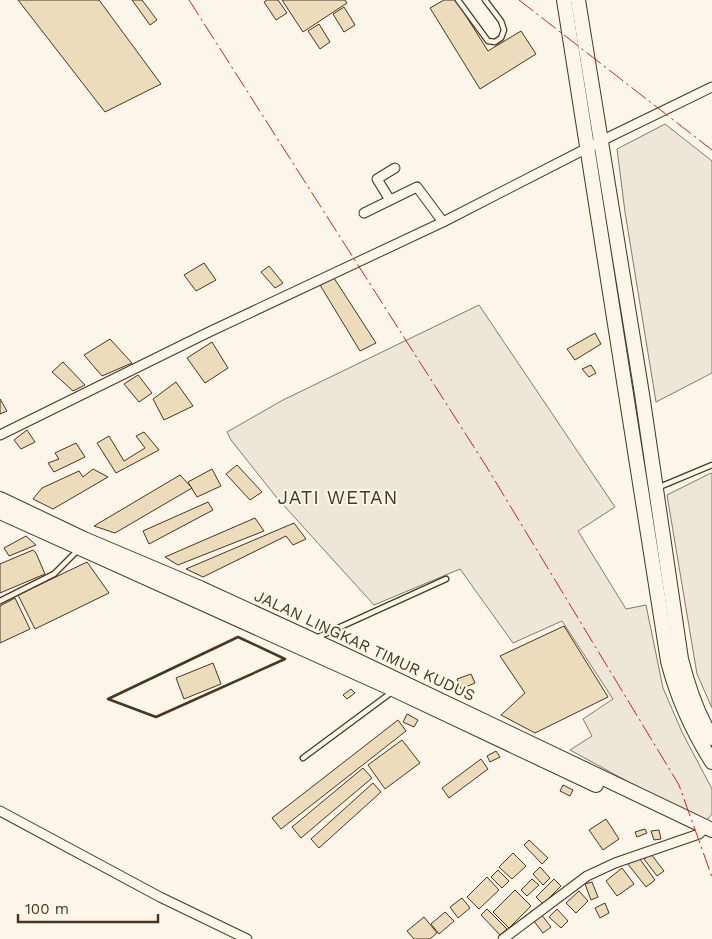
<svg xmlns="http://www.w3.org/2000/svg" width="712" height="939" viewBox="0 0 712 939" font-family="'Work Sans',sans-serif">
<rect width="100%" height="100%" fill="#fbf6e9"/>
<!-- green -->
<g fill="#ede6d9" stroke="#887966">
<polygon points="665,124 712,161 712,373 656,402 625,212 617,149"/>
<polygon points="479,305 615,507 578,531 626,609 646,605 663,688 682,732 712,789 712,814 706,821 658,798 570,750 592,736 583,719 613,699 562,621 513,643 460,569 374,605 277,498 231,440 227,432 283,400"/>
<polygon points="711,473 712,474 712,708 697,674 667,495"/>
</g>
<!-- building -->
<g fill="#ecdcbc" stroke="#4a3520">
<polygon points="18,0 99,0 161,84 105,112"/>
<polygon points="132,0 142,0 157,20 150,25"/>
<polygon points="267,0 278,0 287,13 276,20 264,2"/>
<polygon points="282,0 345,0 347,3 303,32"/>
<polygon points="444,0 456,0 488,51 521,31 536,54 480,89 430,8"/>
<polygon points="344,7 355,25 344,32 333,14"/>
<polygon points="319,24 330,42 320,49 308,31"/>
<polygon points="204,263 216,280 196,291 184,275"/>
<polygon points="269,266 283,283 275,288 261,272"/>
<polygon points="334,278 376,343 360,351 320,285"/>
<polygon points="595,333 601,344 575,360 567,349"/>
<polygon points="110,339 132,363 102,376 84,355"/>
<polygon points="212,342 228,368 205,383 187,358"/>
<polygon points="63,362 85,385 73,391 52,372"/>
<polygon points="591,365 596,373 589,377 582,369"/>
<polygon points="138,375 152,393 139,402 124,384"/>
<polygon points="176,382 193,406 164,420 153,399"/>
<polygon points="0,399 7,411 0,414"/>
<polygon points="27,430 35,442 21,449 14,440"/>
<polygon points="144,432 159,450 116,473 97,443 109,436 124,461 145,448 136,436"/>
<polygon points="76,443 85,457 54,472 48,463 59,459 55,453"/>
<polygon points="237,465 262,492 250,500 226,474"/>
<polygon points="93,469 108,477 53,509 33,499 42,488 79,471 83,477"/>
<polygon points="212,469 221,486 197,497 188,482"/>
<polygon points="180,475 192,488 115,533 94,526"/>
<polygon points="208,502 213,510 149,544 143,531"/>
<polygon points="255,518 264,531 178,565 165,557"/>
<polygon points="294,523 306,539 293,545 286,536 203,577 186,569"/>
<polygon points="26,536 36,545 9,556 4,548"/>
<polygon points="33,550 36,553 45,574 0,593 0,564"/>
<polygon points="87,562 109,593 35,629 18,595"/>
<polygon points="15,598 30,629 0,643 0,606"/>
<polygon points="564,626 608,697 535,733 501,715 525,693 500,656"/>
<polygon points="213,663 221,684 184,699 176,678"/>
<polygon points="471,674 475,683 461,689 457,679"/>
<polygon points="351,689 355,693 347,699 343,695"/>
<polygon points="407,714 418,720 414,727 403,722"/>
<polygon points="398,720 406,731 281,829 272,818"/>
<polygon points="402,740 420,763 385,789 368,765"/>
<polygon points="496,751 500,757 490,762 487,756"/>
<polygon points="481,759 488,769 449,798 442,788"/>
<polygon points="363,768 372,778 301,838 292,827"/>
<polygon points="373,783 381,792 319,848 311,839"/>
<polygon points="563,785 573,790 570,796 560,791"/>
<polygon points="606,819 619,839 603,850 589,830"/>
<polygon points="645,829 647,833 637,837 635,832"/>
<polygon points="659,830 661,839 654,840 651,831"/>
<polygon points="529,840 548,858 542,864 524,845"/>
<polygon points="513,853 526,866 512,879 499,867"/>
<polygon points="651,854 664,871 657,876 644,859"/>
<polygon points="637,855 655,880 646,887 627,863"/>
<polygon points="540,867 550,878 543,885 533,874"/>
<polygon points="622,868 634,884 617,896 606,881"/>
<polygon points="498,870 509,881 502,888 491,877"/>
<polygon points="487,877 499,890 479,909 467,897"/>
<polygon points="532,879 539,885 527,896 521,890"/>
<polygon points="554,879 561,886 543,904 536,897"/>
<polygon points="592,882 598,897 591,900 585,884"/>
<polygon points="515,890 531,906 509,928 493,912"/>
<polygon points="579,891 588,901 576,913 566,903"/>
<polygon points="462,898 470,908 458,918 450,907"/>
<polygon points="605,903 609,913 600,918 595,908"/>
<polygon points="487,909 507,929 500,935 481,915"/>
<polygon points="557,909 568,921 561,928 549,917"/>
<polygon points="445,912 454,921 439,934 431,924"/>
<polygon points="541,914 551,927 543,933 533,920"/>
<polygon points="424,917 437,933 430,939 414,939 407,931"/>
</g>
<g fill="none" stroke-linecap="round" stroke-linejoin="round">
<!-- service casing -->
<g stroke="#4a3520" stroke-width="7">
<g id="service">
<polyline points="458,0 488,41 495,42 501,38 504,30 501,21 485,0"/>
<polyline points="657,488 712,465"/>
<polyline points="0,601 54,574 79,549"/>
<polyline points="316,638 446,579"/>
<polyline points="303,758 392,692"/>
</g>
</g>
<!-- minor casing -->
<g stroke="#4a3520" stroke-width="11">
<g id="minor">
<polyline points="390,200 377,179 395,168"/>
<polyline points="364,213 417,187 443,222"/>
<polyline points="0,435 209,332 443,222 601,141 712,87"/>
<polyline points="0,811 160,897 247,939"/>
<polyline points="503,939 587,876 615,863 699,834 706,827"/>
</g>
</g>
<!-- primary casing -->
<g stroke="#4a3520" stroke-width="16">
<g id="primary">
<path d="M 564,0 L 668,661 C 677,697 692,730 712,762"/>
<path d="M 578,0 L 642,394 L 681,659 C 688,687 697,714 712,738"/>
</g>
</g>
<!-- trunk casing -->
<g stroke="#4a3520" stroke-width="16">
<g id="trunk">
<polyline points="0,499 84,539 200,588 337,651 712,830"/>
<polyline points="0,512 395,690 596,785"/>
</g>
</g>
<!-- service -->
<use href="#service" stroke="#fbf6e9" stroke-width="4.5"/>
<!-- minor -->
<use href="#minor" stroke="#fbf6e9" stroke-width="9"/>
<!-- primary -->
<use href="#primary" stroke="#fbf6e9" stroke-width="14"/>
<!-- trunk -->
<use href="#trunk" stroke="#fbf6e9" stroke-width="14"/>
<!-- wall -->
<polygon stroke="#4a3520" stroke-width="2.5" points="238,637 285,659 156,717 108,699"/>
<!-- power -->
<g stroke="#c62828" stroke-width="1" stroke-dasharray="18 4 2.5 4" stroke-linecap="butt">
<polyline points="189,0 486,466 679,785 712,877"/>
<polyline points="519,0 712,150"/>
</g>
</g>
<g text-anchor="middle" stroke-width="4" stroke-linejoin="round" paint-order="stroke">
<!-- street labels -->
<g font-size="16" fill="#4a3520" stroke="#fbf6e9">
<text transform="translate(365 645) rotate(25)" y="6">JALAN LINGKAR TIMUR KUDUS</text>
</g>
<!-- quarter labels -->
<g font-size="19" letter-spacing="1" fill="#4a3520" stroke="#fbf6e9">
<text x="338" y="504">JATI WETAN</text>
</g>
</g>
<!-- scale -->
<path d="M18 914v8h140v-8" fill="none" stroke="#4a3520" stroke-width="2.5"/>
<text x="25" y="914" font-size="15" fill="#4a3520" stroke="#fbf6e9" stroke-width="4" paint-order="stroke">100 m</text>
</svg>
